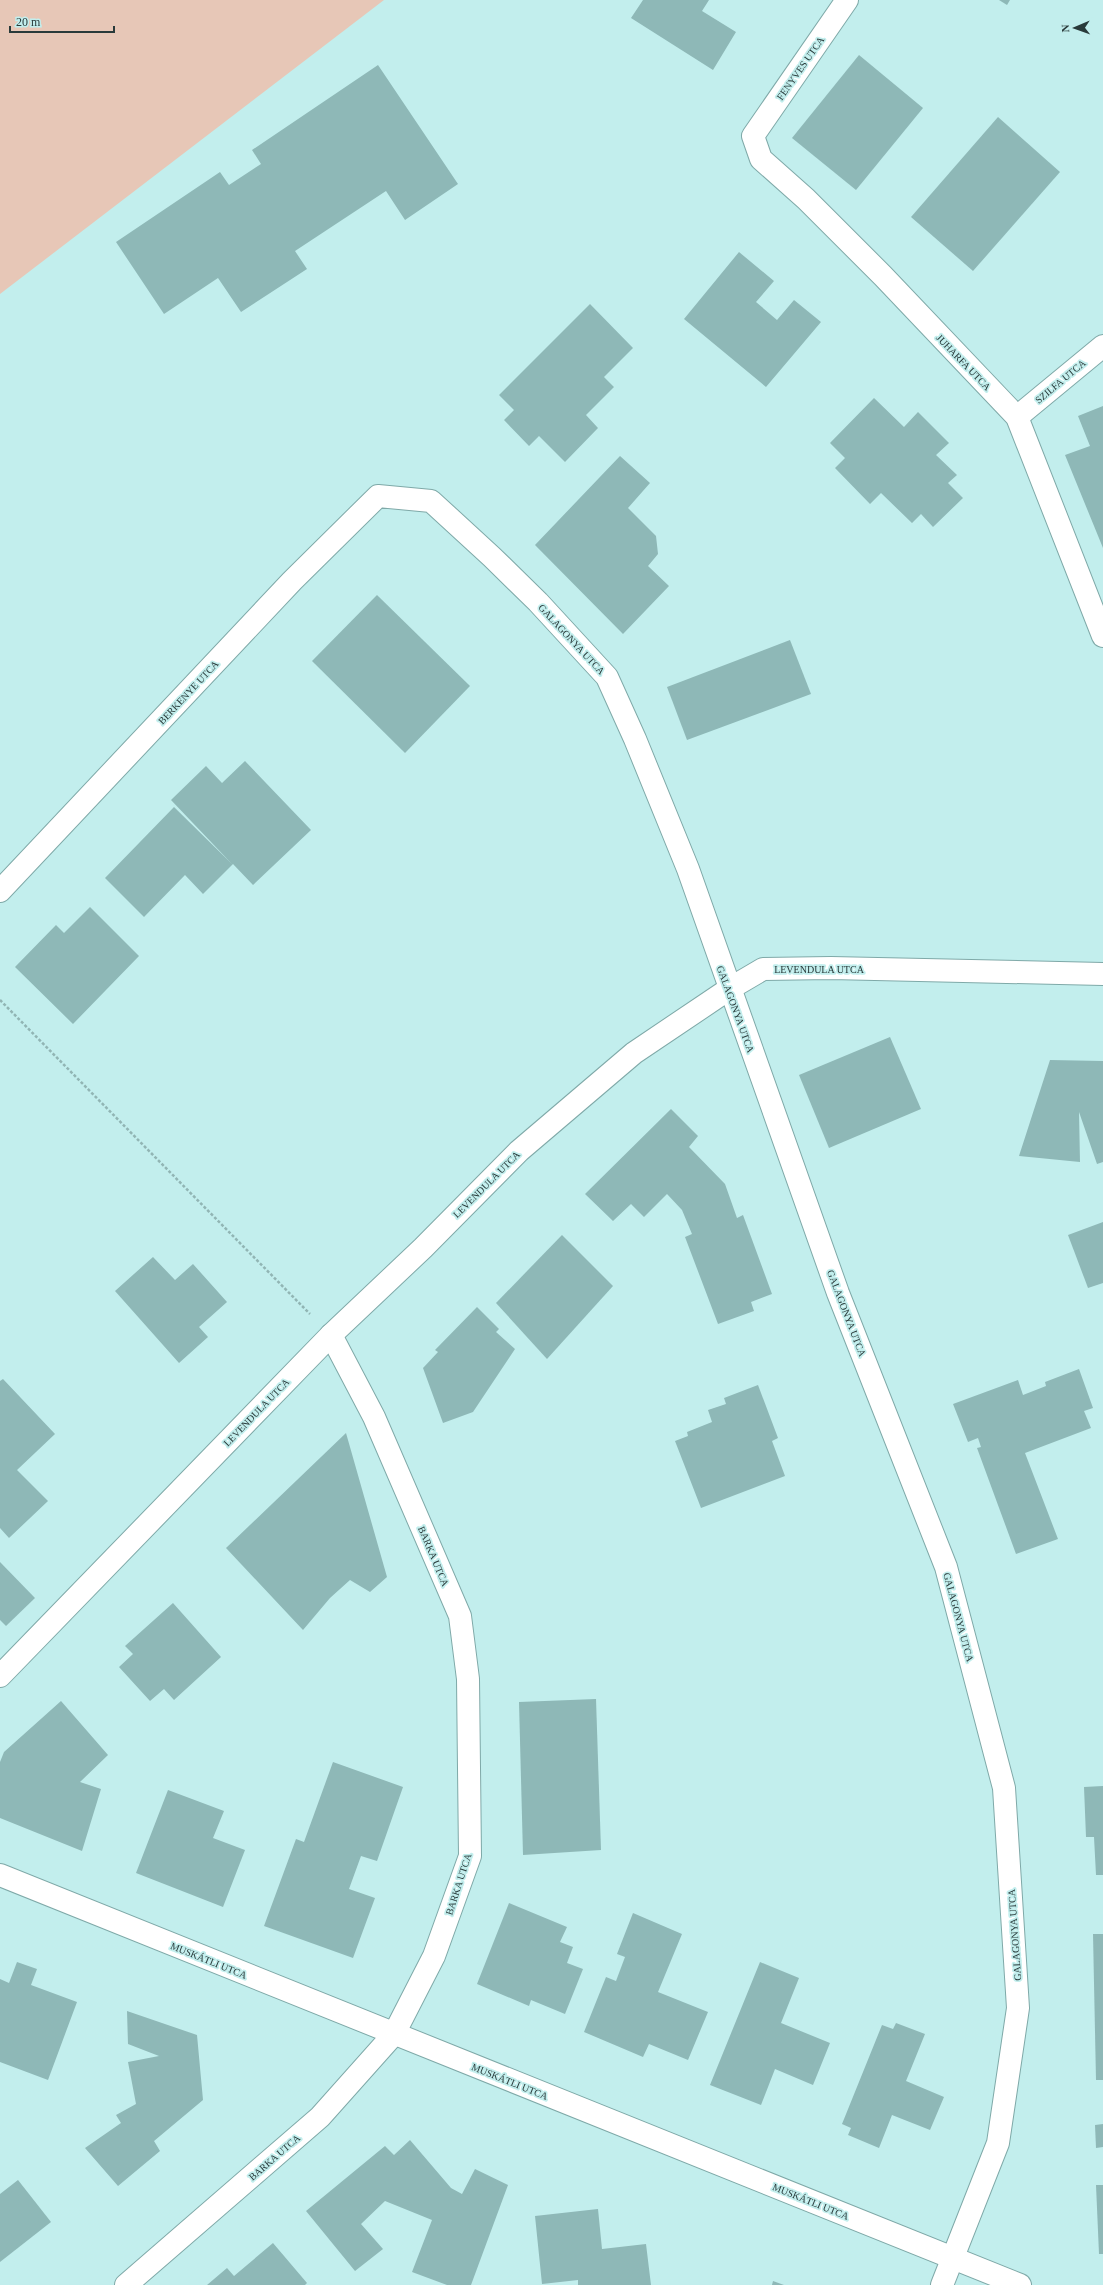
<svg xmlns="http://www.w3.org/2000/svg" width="1103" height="2285" viewBox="0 0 1103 2285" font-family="'Times New Roman',serif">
<rect width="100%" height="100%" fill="#c2eeed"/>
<!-- green -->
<polygon fill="#e7c7b7" points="0,0 384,0 0,294"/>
<!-- building -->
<g fill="#8eb8b7">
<polygon points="643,0 709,0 702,11 736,32 713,70 631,18"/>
<polygon points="999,0 1010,0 1007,5"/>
<polygon points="859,55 923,108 856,190 792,138"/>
<polygon points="378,65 458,184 405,220 386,191 295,251 307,269 241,312 218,278 164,314 116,242 220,172 229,185 261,164 252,150"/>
<polygon points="998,117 1060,172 973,271 911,217"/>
<polygon points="739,252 774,281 756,302 777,320 794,300 821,322 766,387 684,319"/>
<polygon points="590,304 633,348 604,377 614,387 586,415 598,428 565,462 539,436 529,446 504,420 514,410 499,395"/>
<polygon points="874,398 904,427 918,412 949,443 936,455 957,475 948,483 963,498 933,527 921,514 912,523 881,493 870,504 835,468 845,458 830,443"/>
<polygon points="1103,406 1103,548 1065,455 1090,446 1078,416"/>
<polygon points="620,456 650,483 628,508 656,536 658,554 648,566 669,586 623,634 535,545"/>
<polygon points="377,595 470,686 405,753 312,661"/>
<polygon points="790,640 811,694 687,740 667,687"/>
<polygon points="245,761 311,830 253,885 233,864 203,894 185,875 144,917 105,878 174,807 232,864 171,800 206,766 222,783"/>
<polygon points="90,907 139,956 73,1024 15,967 56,925 64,933"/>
<polygon points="890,1037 921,1109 829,1148 799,1075"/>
<polygon points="1050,1060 1103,1061 1103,1162 1097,1164 1079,1112 1080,1162 1019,1156"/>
<polygon points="671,1109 698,1136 689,1147 725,1184 737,1218 743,1215 772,1294 751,1302 754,1311 718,1324 685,1237 692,1234 682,1210 667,1194 644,1217 631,1204 613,1221 585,1194"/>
<polygon points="1103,1222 1103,1283 1088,1288 1068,1235"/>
<polygon points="562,1235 613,1286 547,1359 496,1303"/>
<polygon points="153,1257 175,1280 193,1264 227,1302 199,1327 208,1337 179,1363 115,1291"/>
<polygon points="477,1307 499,1329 496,1332 515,1349 473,1412 443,1423 423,1368 438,1352 435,1350"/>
<polygon points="1079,1369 1093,1408 1084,1411 1091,1428 1025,1453 1058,1539 1016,1554 977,1448 981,1447 978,1438 968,1442 953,1404 1018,1380 1023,1395 1046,1386 1045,1382"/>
<polygon points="3,1379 55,1434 17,1470 48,1501 9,1538 0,1528 0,1381"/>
<polygon points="758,1385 778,1438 772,1441 785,1476 701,1508 675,1441 688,1436 687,1432 712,1422 708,1410 726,1404 724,1398"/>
<polygon points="346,1433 387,1577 370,1592 350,1580 330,1598 303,1630 226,1548"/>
<polygon points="0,1562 35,1598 6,1626 0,1620"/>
<polygon points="173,1603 221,1657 174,1700 164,1689 150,1701 119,1667 133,1654 125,1646"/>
<polygon points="596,1699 601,1850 523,1855 519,1702"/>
<polygon points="61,1701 108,1755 80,1782 101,1789 82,1851 0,1818 0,1762 4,1752"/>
<polygon points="333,1762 403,1787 377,1861 361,1856 349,1889 375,1898 353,1958 264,1926 296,1839 304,1842"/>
<polygon points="1103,1786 1103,1875 1096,1875 1094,1837 1086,1837 1084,1787"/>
<polygon points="168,1790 224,1811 213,1838 245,1850 223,1907 136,1873"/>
<polygon points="509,1903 567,1927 560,1942 573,1947 567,1963 583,1969 565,2014 531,2000 529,2006 477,1984"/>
<polygon points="633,1913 682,1934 658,1992 708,2012 688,2060 649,2044 643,2057 584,2032 606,1977 616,1981 625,1957 617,1954"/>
<polygon points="1093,1934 1103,1934 1103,2080 1096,2080"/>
<polygon points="17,1962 37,1969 31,1985 77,2002 48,2080 0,2062 0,1979 9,1983"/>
<polygon points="760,1962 799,1978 781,2023 830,2043 813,2085 775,2069 761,2105 710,2085"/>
<polygon points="127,2011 197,2035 203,2100 154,2141 160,2151 118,2186 85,2148 121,2123 116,2115 136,2104 128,2062 159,2056 128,2044"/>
<polygon points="896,2023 925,2034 906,2081 944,2097 930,2130 892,2115 879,2148 848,2135 851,2128 842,2124 882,2025 893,2029"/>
<polygon points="1103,2124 1103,2147 1096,2148 1095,2125"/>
<polygon points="410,2140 451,2188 462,2194 475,2169 508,2185 471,2285 447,2285 412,2272 432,2220 385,2201 361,2224 383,2249 355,2271 306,2211 385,2146 394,2155"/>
<polygon points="18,2180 51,2222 0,2262 0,2194"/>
<polygon points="1096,2185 1103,2185 1103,2254 1099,2254"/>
<polygon points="598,2209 602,2249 646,2244 651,2285 578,2285 578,2280 542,2284 535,2216"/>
<polygon points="273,2243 307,2283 305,2285 207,2285 227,2268 234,2276"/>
<polygon points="773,2281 784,2285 772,2285"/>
</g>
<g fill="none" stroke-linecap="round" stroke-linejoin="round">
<!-- street casing -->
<g stroke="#7fa9a8" stroke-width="24">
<g id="street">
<polyline points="847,0 753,136 761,159 806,199 883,276 1017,417 1103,636"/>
<polyline points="1017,417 1103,346"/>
<polyline points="0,891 292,581 378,496 431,501 492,557 538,602 607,677 635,739 688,869 838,1293 946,1567 1004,1788 1018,2008 998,2143 942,2285"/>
<polyline points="0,1676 331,1335 423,1248 519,1151 634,1053 729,989 763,969 831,968 1103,974"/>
<polyline points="0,1875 1020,2285"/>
<polyline points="126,2285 320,2117 394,2034 434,1956 470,1856 468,1679 460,1616 374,1417 331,1335"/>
</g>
</g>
<!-- path -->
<polyline stroke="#91b5b4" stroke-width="2.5" stroke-dasharray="3 2" stroke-linecap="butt" points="0,1000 310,1314"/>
<!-- street -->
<use href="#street" stroke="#fff" stroke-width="22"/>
</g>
<g text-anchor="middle" stroke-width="3.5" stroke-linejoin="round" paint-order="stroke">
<!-- street labels -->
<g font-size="10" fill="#293a3a" stroke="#c2eeed">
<text transform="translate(800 68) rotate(-55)" y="4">FENYVES UTCA</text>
<text transform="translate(964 362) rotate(46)" y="4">JUHARFA UTCA</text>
<text transform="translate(1060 381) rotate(-40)" y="4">SZILFA UTCA</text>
<text transform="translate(572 639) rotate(47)" y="4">GALAGONYA UTCA</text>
<text transform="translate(188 692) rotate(-47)" y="4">BERKENYE UTCA</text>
<text x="819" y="973">LEVENDULA UTCA</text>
<text transform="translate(736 1009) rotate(70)" y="4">GALAGONYA UTCA</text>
<text transform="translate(486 1184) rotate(-45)" y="4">LEVENDULA UTCA</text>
<text transform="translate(847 1313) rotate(69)" y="4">GALAGONYA UTCA</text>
<text transform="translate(256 1412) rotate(-46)" y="4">LEVENDULA UTCA</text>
<text transform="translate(434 1556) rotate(67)" y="4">BARKA UTCA</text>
<text transform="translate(959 1617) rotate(75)" y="4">GALAGONYA UTCA</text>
<text transform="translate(458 1884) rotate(-72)" y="4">BARKA UTCA</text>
<text transform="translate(1014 1935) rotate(-94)" y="4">GALAGONYA UTCA</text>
<text transform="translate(209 1960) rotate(22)" y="4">MUSKÁTLI UTCA</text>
<text transform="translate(510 2081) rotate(22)" y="4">MUSKÁTLI UTCA</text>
<text transform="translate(274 2157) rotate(-41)" y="4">BARKA UTCA</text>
<text transform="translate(811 2201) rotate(22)" y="4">MUSKÁTLI UTCA</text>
</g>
</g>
<!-- north arrow -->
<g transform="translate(1075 28) rotate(268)" stroke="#c2eeed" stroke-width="3" paint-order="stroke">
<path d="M0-3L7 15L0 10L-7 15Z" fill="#293a3a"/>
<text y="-6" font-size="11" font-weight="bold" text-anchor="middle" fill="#293a3a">N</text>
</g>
<!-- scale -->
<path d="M10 26v6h104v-6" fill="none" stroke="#293a3a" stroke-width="2"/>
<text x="16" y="26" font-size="12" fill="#293a3a" stroke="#c2eeed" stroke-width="3" paint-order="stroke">20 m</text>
</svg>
